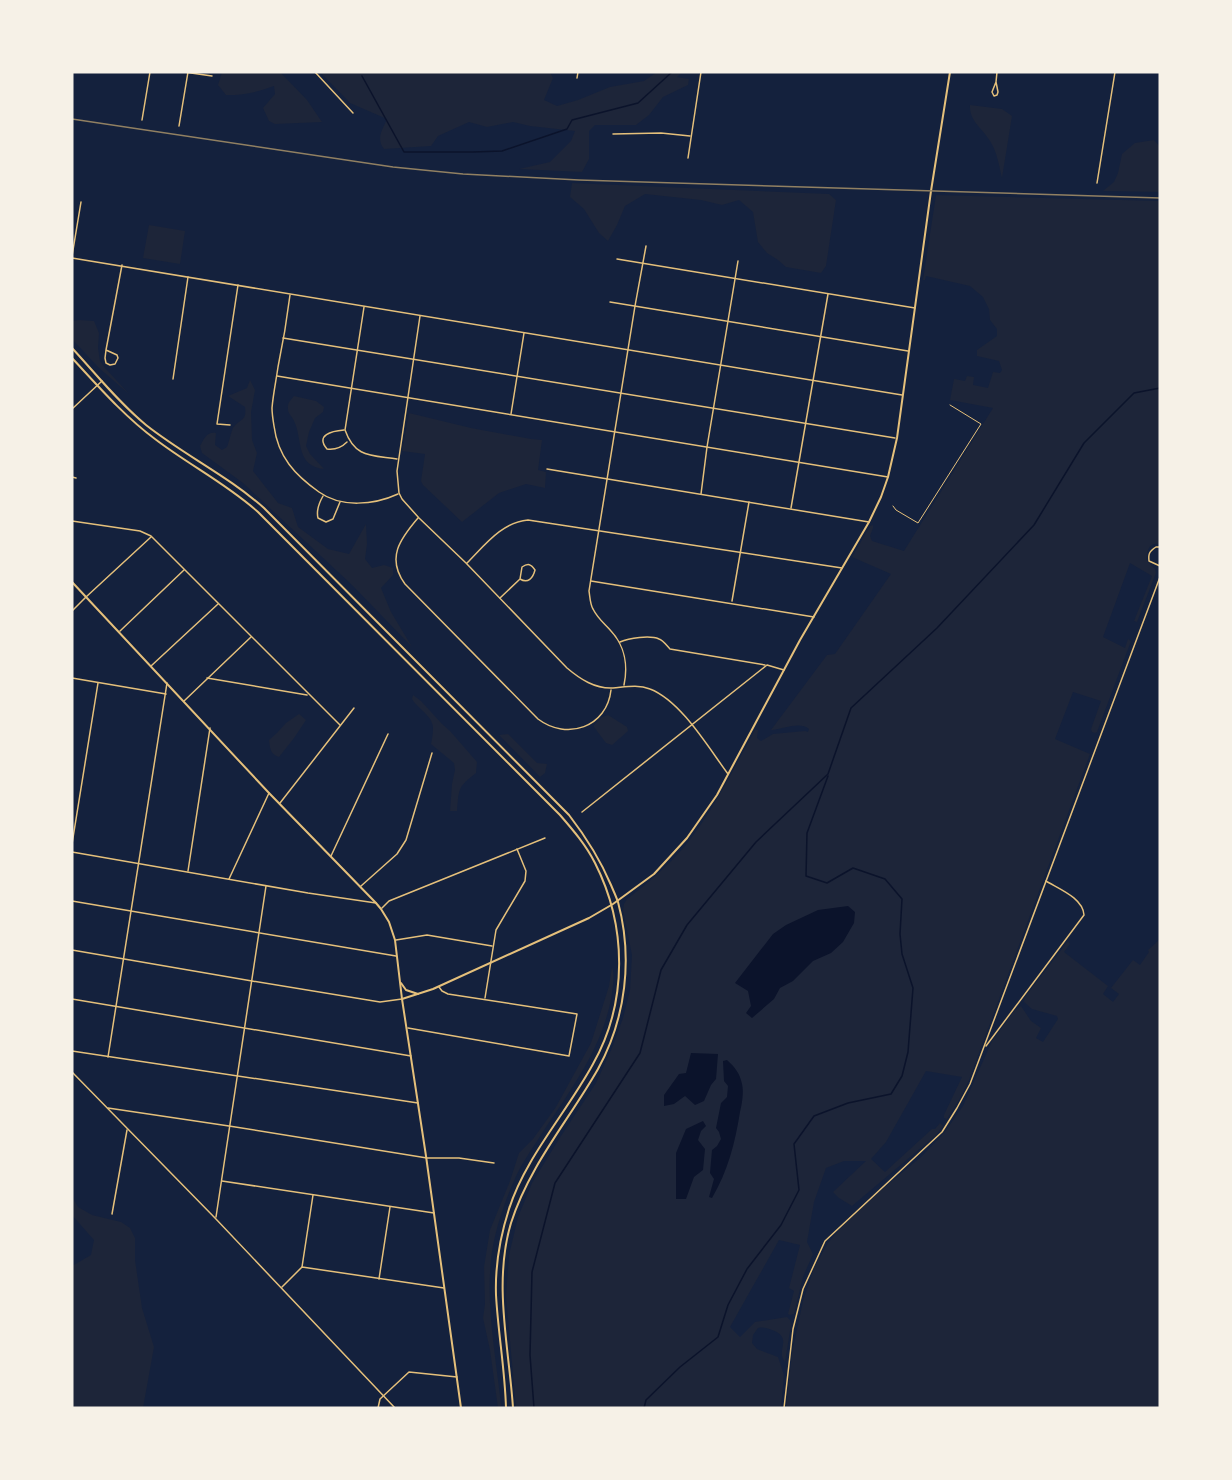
<svg xmlns="http://www.w3.org/2000/svg" width="1232" height="1480" viewBox="0 0 1232 1480" font-family="Karla,sans-serif">
<rect width="100%" height="100%" fill="#14213d"/>
<!-- green -->
<g fill="#1d2539">
<path d="M 222,72 L 280,72 L 307,100 L 322,122 L 275,124 L 269,121 L 263,108 L 275,94 L 274,86 C 257,92 246,95 226,95 L 218,85 Z"/>
<path d="M 320,72 L 550,72 L 553,78 L 544,100 L 557,106 L 578,100 L 610,87 L 644,81 L 657,72 L 682,72 L 677,77 L 689,79 L 688,85 L 663,97 L 649,115 L 636,125 L 595,125 L 589,131 L 589,159 L 582,172 L 519,169 L 550,162 L 571,141 L 575,131 L 530,126 L 513,122 L 487,127 L 469,122 L 438,136 L 431,146 L 384,149 C 376,139 382,130 387,119 L 350,103 Z"/>
<path d="M 970,105 L 1002,109 L 1012,116 L 1002,178 C 999,165 997,152 990,141 C 983,129 969,121 970,105 Z"/>
<polygon points="1154,140 1160,147 1160,192 1103,191 1114,182 1118,173 1122,154 1135,143"/>
<polygon points="572,183 829,194 836,200 826,266 821,273 786,267 778,260 767,253 758,242 753,212 739,200 722,205 701,200 645,194 625,206 617,225 608,241 599,233 584,209 570,197"/>
<path d="M 936,195 L 1160,201 L 1160,544 C 1149,542 1146,551 1147,561 L 1155,569 L 1156,573 L 1137,622 L 1134,621 L 1152,576 L 1130,563 L 1103,637 L 1125,648 L 1128,639 L 1131,641 L 1097,732 L 1095,733 L 1092,732 L 1091,729 L 1101,701 L 1073,692 L 1055,739 L 1090,754 L 969,1080 L 959,1100 L 947,1119 L 944,1118 L 944,1115 L 962,1077 L 926,1071 L 886,1142 L 871,1159 L 885,1172 L 932,1129 L 935,1129 L 940,1123 L 943,1126 L 935,1136 L 852,1206 L 839,1198 L 833,1192 L 866,1161 L 844,1161 L 826,1168 L 814,1202 L 807,1242 L 813,1254 L 803,1277 L 794,1314 L 790,1315 L 788,1314 L 794,1291 L 789,1288 L 800,1245 L 779,1240 L 730,1327 L 740,1337 L 755,1322 L 787,1317 L 790,1320 L 791,1325 L 785,1362 C 775,1350 794,1338 772,1330 C 767,1328 764,1327 758,1328 L 753,1335 L 752,1343 L 757,1349 L 778,1357 L 784,1375 L 781,1408 L 516,1408 L 506,1296 L 509,1255 L 518,1217 L 532,1183 L 559,1139 L 596,1083 L 612,1048 L 623,1018 L 630,990 L 632,955 L 623,910 L 624,904 L 627,899 C 648,883 668,866 685,846 C 713,811 733,770 755,730 L 758,730 L 757,738 L 761,741 L 773,734 L 805,731 L 808,732 L 809,729 C 800,721 784,729 771,730 L 827,655 L 835,654 L 891,574 L 852,557 L 870,526 L 873,525 L 873,528 L 870,536 L 872,541 L 904,551 L 993,408 L 950,400 L 954,379 L 965,381 L 967,376 L 974,377 L 973,385 L 988,388 L 993,372 L 1000,373 L 1002,370 L 999,361 L 977,356 L 977,350 L 997,336 L 997,329 L 990,320 L 989,309 L 983,297 L 970,286 L 926,276 L 925,280 L 923,280 Z"/>
<polygon points="149,225 185,231 180,264 143,258"/>
<polygon points="79,320 94,321 99,333 98,348 100,361 105,368 129,394 98,367 72,339 72,321"/>
<path d="M 250,380 L 255,390 L 251,412 L 252,440 L 257,453 L 253,471 L 278,503 L 292,508 L 298,527 L 328,549 L 349,554 L 366,524 L 367,544 L 365,559 L 372,568 L 384,565 L 393,568 L 393,575 L 381,588 L 391,612 L 412,647 L 353,586 L 243,483 L 202,453 L 200,446 C 204,439 207,431 216,433 L 215,445 L 222,450 L 227,447 C 229,442 231,432 233,428 C 240,418 247,422 245,407 L 228,396 L 247,388 Z"/>
<path d="M 294,396 L 316,401 L 324,407 L 323,412 L 315,418 L 309,432 L 306,446 L 310,454 L 324,469 C 295,466 303,439 294,421 C 292,416 288,414 288,409 C 287,403 291,400 294,396 Z"/>
<polygon points="409,413 471,428 531,439 542,440 538,470 546,472 545,488 526,484 499,493 462,522 423,485 421,481 425,454 402,451"/>
<path d="M 413,695 L 421,701 L 442,724 L 450,731 L 477,762 L 476,773 C 458,787 459,788 457,811 L 450,811 L 452,784 L 455,770 L 454,763 L 431,744 C 432,739 433,734 433,728 C 433,716 418,709 412,699 Z"/>
<path d="M 299,714 L 306,720 L 294,738 L 279,757 C 270,754 270,748 269,740 L 277,733 L 286,723 Z"/>
<polygon points="608,715 627,727 628,731 612,745 606,743 594,727 594,725 602,717"/>
<polygon points="508,734 537,763 547,764 545,773 540,777 499,735"/>
<polygon points="1160,938 1160,1408 786,1408 792,1353 803,1301 814,1268 828,1243 852,1214 921,1157 944,1133 963,1106 992,1041 1015,1010 1021,1006 1031,1021 1041,1028 1036,1038 1043,1042 1058,1019 1057,1016 1032,1009 1024,1002 1025,997 1068,941 1070,944 1064,952 1108,986 1103,994 1113,1002 1119,994 1111,988 1133,960 1140,965 1149,952 1148,950 1156,943"/>
<path d="M 612,967 C 615,975 613,984 612,993 C 604,1048 568,1093 539,1138 C 530,1152 520,1166 514,1181 C 504,1203 493,1236 491,1260 C 486,1308 496,1357 501,1405 L 500,1408 L 498,1408 L 490,1350 L 483,1318 L 485,1304 L 484,1267 L 490,1230 L 510,1181 L 519,1153 L 533,1139 L 556,1107 L 591,1043 L 609,986 Z"/>
<polygon points="72,1197 78,1207 92,1215 121,1222 130,1228 135,1238 135,1260 142,1308 154,1347 143,1408 72,1408 72,1266 91,1255 94,1240 72,1215"/>
</g>
<!-- water -->
<g fill="#0b132b">
<polygon points="848,906 855,912 854,923 843,942 831,953 813,961 793,981 780,988 774,999 752,1018 746,1013 751,1006 748,991 735,983 773,934 786,925 818,910"/>
<polygon points="691,1053 718,1054 716,1079 711,1085 704,1101 695,1105 685,1096 674,1104 664,1106 664,1095 679,1074 686,1073"/>
<path d="M 727,1060 C 735,1067 740,1074 742,1084 C 744,1092 742,1104 740,1112 C 735,1143 728,1171 712,1198 L 709,1197 L 714,1179 L 710,1173 L 712,1150 L 717,1146 L 721,1139 L 719,1132 L 716,1128 L 721,1103 L 727,1097 L 728,1086 L 724,1081 L 723,1061 Z"/>
<polygon points="703,1121 706,1126 701,1131 698,1140 705,1149 703,1170 694,1177 686,1199 676,1199 676,1153 686,1129"/>
</g>
<g fill="none" stroke-linecap="round" stroke-linejoin="round">
<!-- stream -->
<g stroke="#0b132b" stroke-width="1.5">
<polyline points="362,76 404,152 473,152 502,151 567,129 572,120 638,103 672,72"/>
<polyline points="534,1408 530,1355 532,1272 555,1183 640,1053 661,970 687,925 756,842 828,774 851,708 937,628 1034,525 1084,443 1134,393 1160,388"/>
<polyline points="644,1408 646,1400 680,1367 718,1337 728,1305 747,1269 781,1225 799,1190 794,1144 814,1116 848,1103 891,1094 902,1076 908,1052 913,988 902,954 900,934 902,899 885,879 853,868 827,883 806,876 807,833 828,776"/>
</g>
<!-- service -->
<polyline stroke="#e5c07b" stroke-width="1" points="893,506 896,510 918,523 981,424 950,405"/>
<!-- minor -->
<g stroke="#e5c07b" stroke-width="1.5">
<polyline points="184,72 212,76"/>
<polyline points="315,72 353,113"/>
<polyline points="577,78 578,72"/>
<polyline points="996,82 998,92 997,95 994,96 992,92 996,82 997,72"/>
<polyline points="142,120 150,72"/>
<polyline points="179,126 188,72"/>
<polyline points="613,134 661,133 690,136"/>
<polyline points="688,158 701,72"/>
<polyline points="1097,183 1115,72"/>
<polyline points="72,256 81,202"/>
<polyline points="617,259 915,308"/>
<path d="M 290,295 C 287,319 283,343 278,367 C 276,381 273,395 272,408 C 272,414 273,420 274,426 C 278,457 295,475 319,492 C 341,508 374,505 398,494"/>
<polyline points="610,302 908,351"/>
<path d="M 364,307 L 345,430 C 355,458 371,455 397,459"/>
<path d="M 420,316 L 397,471 L 399,493 L 402,499 L 419,518 L 466,563 L 567,668 C 580,679 595,689 613,688 C 625,687 638,684 650,689 C 681,701 708,747 728,774"/>
<polyline points="283,338 895,438"/>
<polyline points="106,350 117,355 118,358 115,364 110,365 106,363 105,358 106,350 122,265"/>
<polyline points="277,376 888,477"/>
<polyline points="173,379 188,277"/>
<polyline points="72,409 102,381"/>
<polyline points="511,414 524,333"/>
<polyline points="230,425 217,424 238,285"/>
<path d="M 344,430 C 332,431 315,435 327,449 C 335,450 341,448 347,442"/>
<polyline points="547,469 869,522"/>
<polyline points="72,477 76,478"/>
<polyline points="701,494 707,447 738,261"/>
<path d="M 323,496 C 319,503 316,510 318,518 L 326,522 L 333,519 L 340,502"/>
<polyline points="791,508 828,294"/>
<path d="M 418,518 C 400,539 386,558 405,584 L 538,719 C 567,741 607,727 611,690"/>
<polyline points="72,521 140,531 151,536 340,725"/>
<path d="M 1160,547 L 1156,547 C 1150,551 1148,553 1149,561 L 1160,566"/>
<path d="M 467,563 C 484,546 502,522 528,520 L 842,568"/>
<polyline points="591,581 814,617"/>
<path d="M 500,598 L 520,579 L 522,567 C 528,563 531,564 535,570 C 533,578 528,584 520,579"/>
<polyline points="732,601 749,502"/>
<polyline points="72,611 86,597 151,537"/>
<polyline points="120,631 184,570"/>
<path d="M 620,642 C 629,638 650,635 659,639 C 663,640 667,646 670,649 L 765,665"/>
<polyline points="151,666 218,604"/>
<polyline points="72,678 166,694"/>
<polyline points="207,678 307,695"/>
<path d="M 624,685 C 628,666 625,646 611,631 C 605,624 598,619 593,609 C 590,604 590,597 589,591 L 635,306 L 646,246"/>
<polyline points="184,701 251,637"/>
<polyline points="280,803 354,708"/>
<polyline points="582,812 767,665 784,670"/>
<polyline points="72,844 98,683"/>
<polyline points="72,852 308,893 376,903"/>
<polyline points="331,856 388,734"/>
<polyline points="188,871 210,728"/>
<polyline points="229,879 269,793"/>
<polyline points="361,886 397,854 406,840 432,753"/>
<polyline points="72,901 396,956"/>
<polyline points="382,908 389,901 545,838"/>
<polyline points="396,940 427,935 492,946"/>
<polyline points="72,950 252,981 380,1002 402,999"/>
<polyline points="485,998 496,930 525,881 526,871 517,849"/>
<polyline points="72,999 411,1056"/>
<polyline points="408,1028 569,1056 577,1014 448,994 442,991 439,987"/>
<path d="M 986,1046 L 1084,915 C 1083,898 1059,889 1046,881"/>
<polyline points="72,1051 418,1103"/>
<polyline points="108,1057 167,683"/>
<polyline points="108,1108 229,1126 427,1158 459,1158 494,1163"/>
<polyline points="222,1181 434,1213"/>
<polyline points="112,1214 127,1130"/>
<polyline points="216,1217 266,886"/>
<polyline points="302,1267 313,1195"/>
<polyline points="379,1279 390,1207"/>
<polyline points="282,1287 302,1267 444,1288"/>
<polyline points="378,1408 380,1399 409,1372 457,1377"/>
<polyline points="784,1408 793,1329 803,1289 825,1241 942,1132 957,1108 970,1084 1160,577"/>
</g>
<!-- tertiary -->
<g stroke="#e5c07b" stroke-width="1.5">
<polyline points="72,258 902,395"/>
<polyline points="72,1072 215,1218 395,1408"/>
</g>
<!-- secondary -->
<g stroke="#e5c07b" stroke-width="2">
<polyline points="72,582 269,793 376,903 381,909 389,922 395,940 402,999 426,1156 461,1408"/>
<polyline points="401,983 406,990 418,994"/>
<polyline points="402,999 433,989 589,918 613,904 654,874 687,838 717,795 800,640 869,522 881,497 888,477 897,438 931,191 950,72"/>
</g>
<!-- primary -->
<g stroke="#e5c07b" stroke-width="2">
<path d="M 72,348 C 96,374 119,403 146,425 C 184,455 228,476 264,508 L 569,815 C 586,837 600,859 611,885 C 613,890 616,896 618,902 C 633,958 626,1018 598,1069 C 569,1120 529,1166 511,1223 C 493,1283 509,1347 513,1408"/>
<path d="M 72,358 C 98,386 124,416 155,439 C 189,465 227,484 258,512 L 560,815 C 573,830 586,845 595,863 C 627,926 628,1002 593,1064 C 567,1112 525,1158 509,1209 C 500,1237 495,1266 496,1295 C 498,1332 505,1370 506,1408"/>
</g>
<!-- rail -->
<polyline stroke="#918062" stroke-width="1.5" points="72,119 393,167 463,174 579,180 1160,198"/>
</g>
<!-- border -->
<rect width="1232" height="1480" fill="none" stroke="#f6f1e7" stroke-width="147"/>
</svg>
